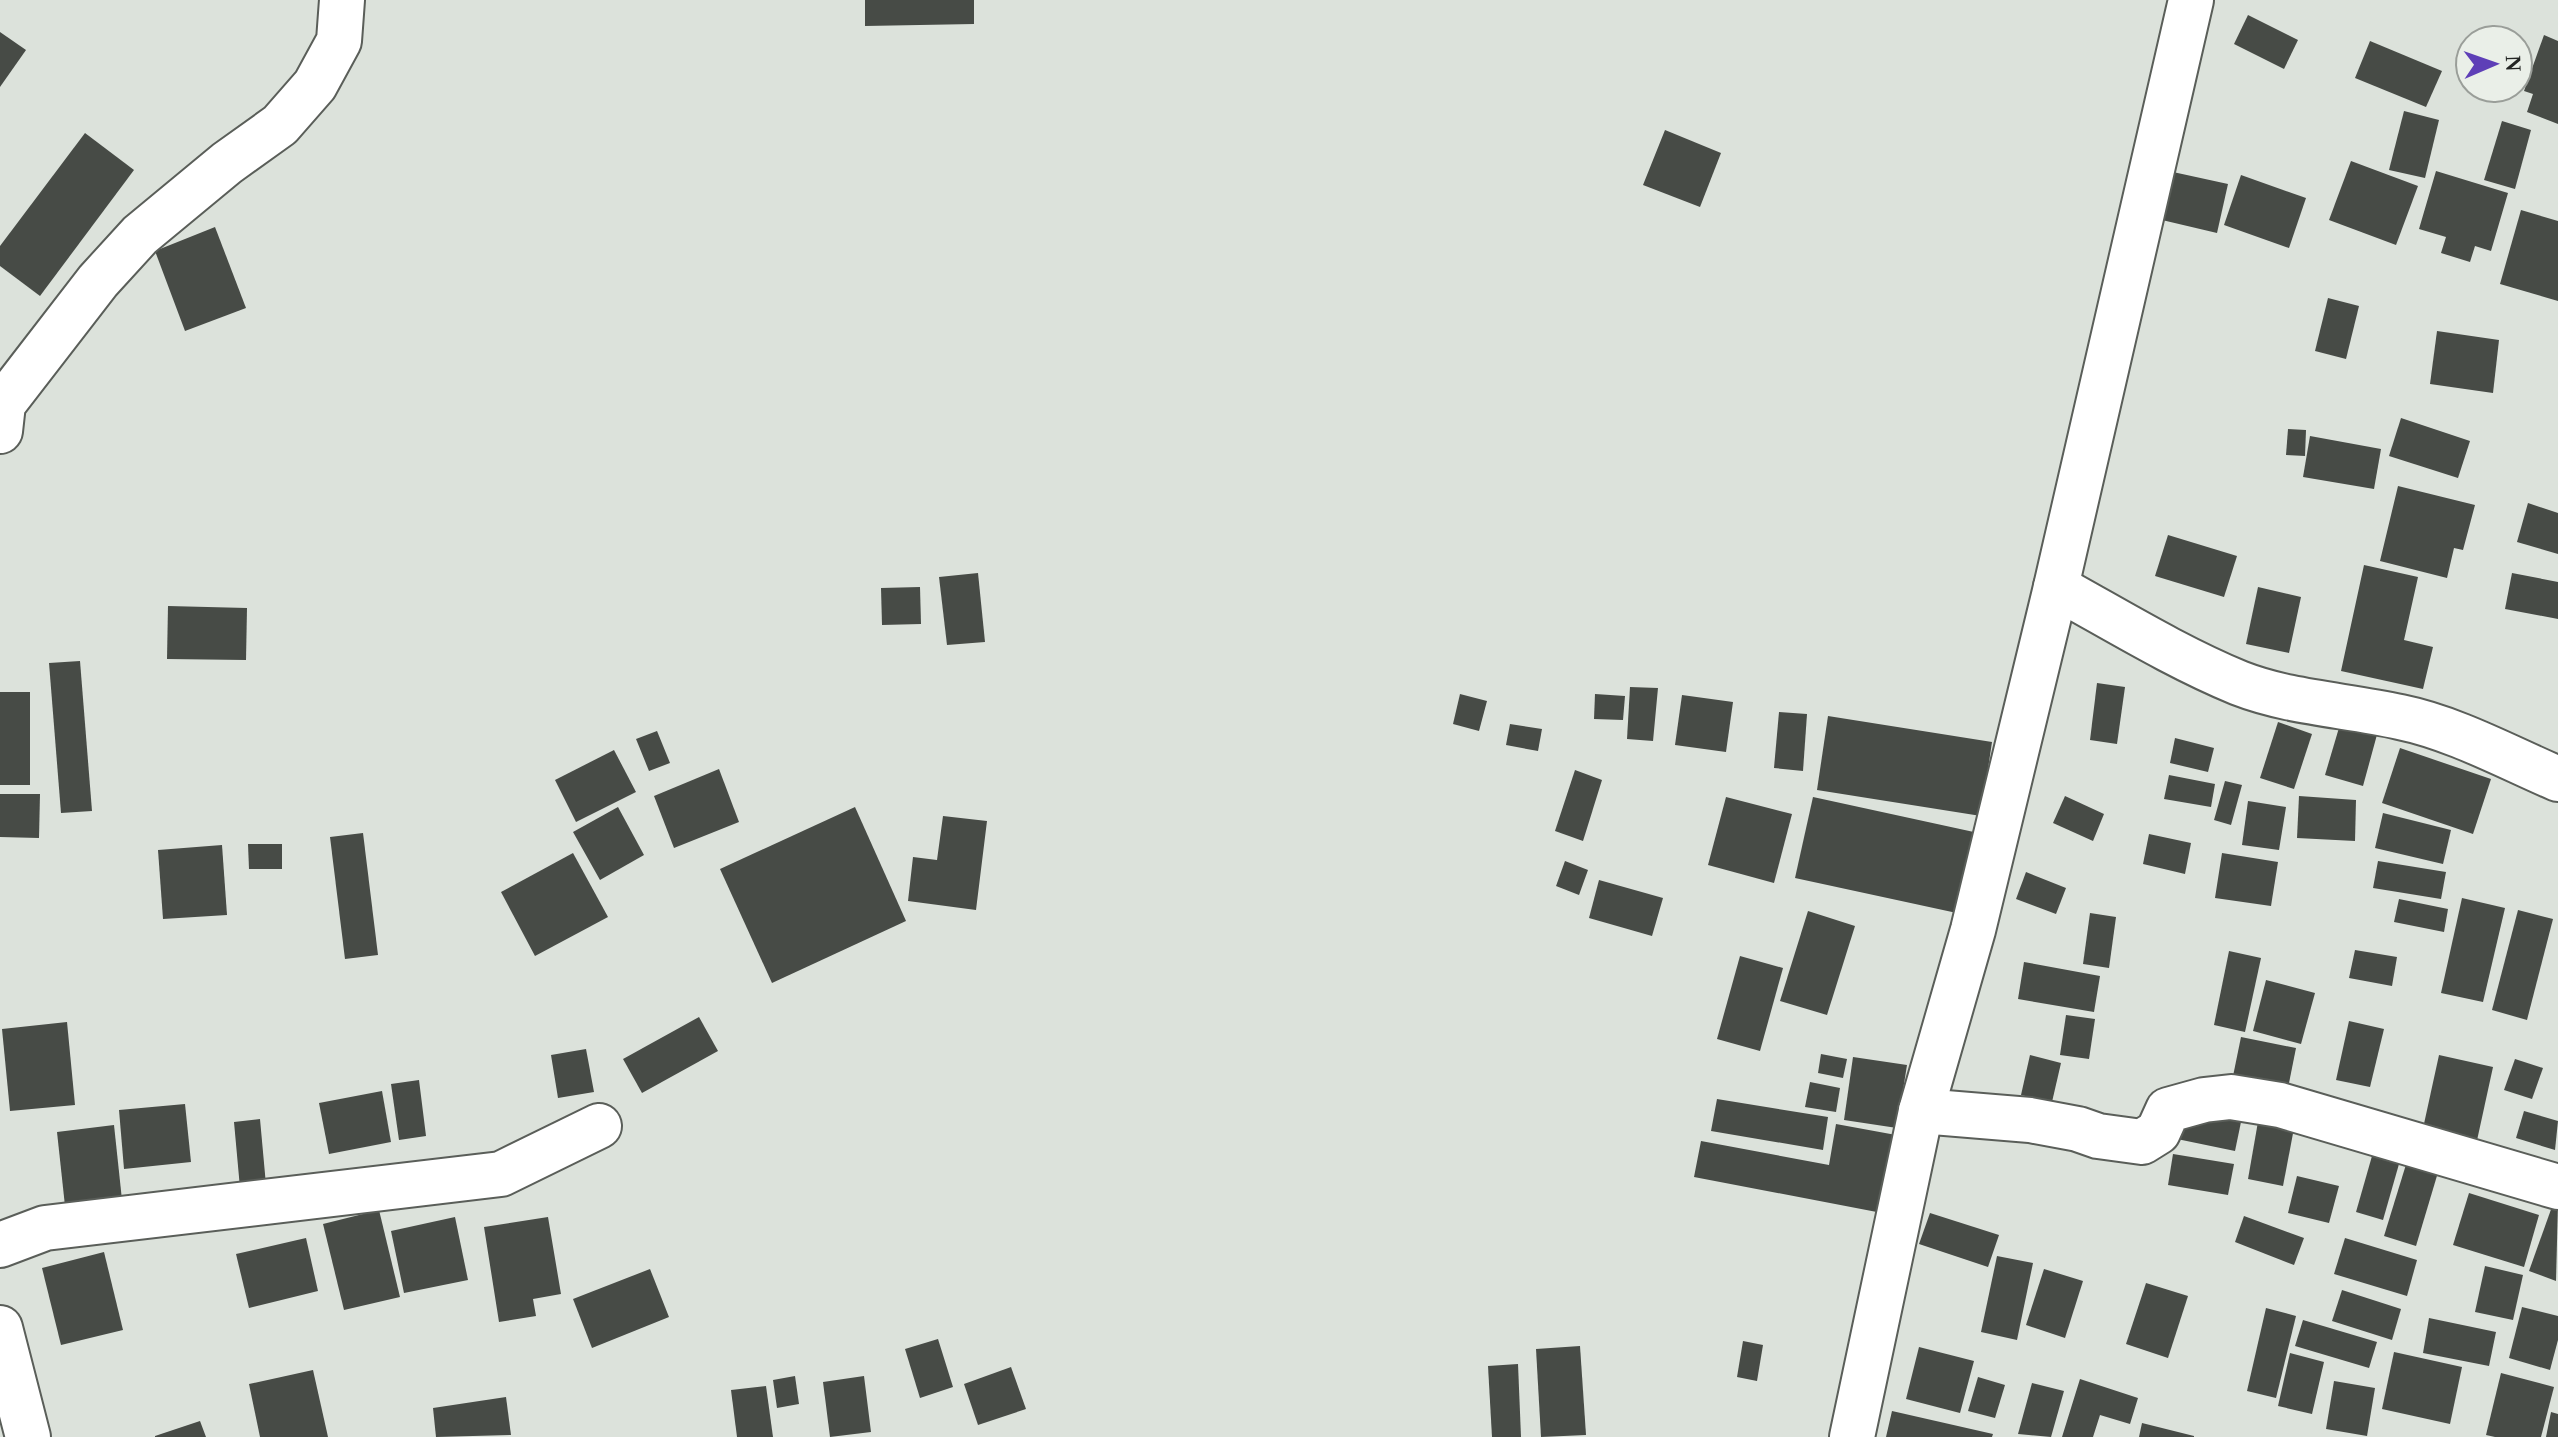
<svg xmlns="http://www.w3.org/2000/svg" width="2558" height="1437" viewBox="0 0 2558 1437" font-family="'Times New Roman',serif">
<rect width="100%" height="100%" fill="#dce2db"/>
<!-- building -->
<g fill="#474b46">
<polygon points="865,0 974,0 974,24 865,26"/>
<polygon points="2248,15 2298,40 2284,69 2234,44"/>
<polygon points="0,32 26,50 0,87"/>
<polygon points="2544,35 2558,41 2558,124 2527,112 2533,94 2524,91"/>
<polygon points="2370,41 2442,71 2426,107 2355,78"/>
<polygon points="2404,111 2439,120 2425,178 2389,170"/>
<polygon points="2502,121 2531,130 2515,189 2484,180"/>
<polygon points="1665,130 1721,153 1700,207 1643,185"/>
<polygon points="85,133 134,170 40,296 0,266 0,246"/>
<polygon points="2351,161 2418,186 2396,245 2329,220"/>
<polygon points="2436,171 2508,193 2491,251 2475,246 2470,262 2441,253 2446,237 2419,229"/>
<polygon points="2173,172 2228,184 2217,233 2162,220"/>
<polygon points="2241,175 2306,198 2289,248 2224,225"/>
<polygon points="2521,210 2558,221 2558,301 2500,284"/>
<polygon points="215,227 246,308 185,331 155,251"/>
<polygon points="2328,298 2359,306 2346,359 2315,351"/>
<polygon points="2437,331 2499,340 2493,393 2430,384"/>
<polygon points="2401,418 2470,441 2458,478 2389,456"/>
<polygon points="2288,429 2306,430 2305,456 2286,455"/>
<polygon points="2310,436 2381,449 2374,489 2303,477"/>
<polygon points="2398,486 2475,505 2463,550 2454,548 2447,578 2380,561"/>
<polygon points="2528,503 2558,513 2558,554 2517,542"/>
<polygon points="2168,535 2237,556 2224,597 2155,576"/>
<polygon points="2364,565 2418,577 2404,640 2433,647 2423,689 2341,671"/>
<polygon points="978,573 985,642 947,645 939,577"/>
<polygon points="2512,573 2558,582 2558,619 2505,609"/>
<polygon points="920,587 921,624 882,625 881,588"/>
<polygon points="2258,587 2301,597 2289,653 2246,644"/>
<polygon points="168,606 247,608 246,660 167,659"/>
<polygon points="80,661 92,811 61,813 49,663"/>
<polygon points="2097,683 2125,687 2117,744 2090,740"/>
<polygon points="1630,687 1658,688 1653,741 1627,739"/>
<rect x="0" y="692" width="30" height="93"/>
<polygon points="1460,694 1487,701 1479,731 1453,724"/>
<polygon points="1595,694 1625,696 1623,720 1594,719"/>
<polygon points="1682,695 1733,702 1726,752 1675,745"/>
<polygon points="1779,712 1807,714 1803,771 1774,768"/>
<polygon points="1828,716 1992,742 1981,816 1817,790"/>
<polygon points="2341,721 2378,731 2363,786 2325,775"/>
<polygon points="2278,722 2312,734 2294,789 2260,778"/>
<polygon points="1510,724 1542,729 1538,751 1506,745"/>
<polygon points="657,731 670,763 649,771 636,739"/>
<polygon points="2175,738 2214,748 2208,772 2170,763"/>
<polygon points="2400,748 2491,779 2473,834 2382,803"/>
<polygon points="614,750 636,792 576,822 555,780"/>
<polygon points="719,769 739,822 674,848 654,796"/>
<polygon points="1575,770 1602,780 1583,841 1555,831"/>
<polygon points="2169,775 2215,784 2211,807 2164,799"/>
<polygon points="2225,781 2242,785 2231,825 2214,820"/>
<polygon points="0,794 40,794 39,838 0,837"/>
<polygon points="2065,796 2104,814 2093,841 2053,823"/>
<polygon points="2299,796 2356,800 2355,841 2297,838"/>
<polygon points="1726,797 1792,814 1774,883 1708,865"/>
<polygon points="1813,797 1983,834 1966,915 1795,878"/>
<polygon points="2248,801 2286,807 2279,850 2242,845"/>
<polygon points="618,807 644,855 600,880 573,832"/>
<polygon points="855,807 906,921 772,983 720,869"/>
<polygon points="2383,813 2451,830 2443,864 2375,848"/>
<polygon points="943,816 987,821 976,910 908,901 913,857 937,860"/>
<polygon points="363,833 378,955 345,959 330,837"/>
<polygon points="2149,834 2191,843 2185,874 2143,864"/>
<polygon points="248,844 282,844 282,869 249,869"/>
<polygon points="222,845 227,915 163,919 158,850"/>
<polygon points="573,853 608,917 535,956 501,892"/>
<polygon points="2222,853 2278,862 2271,906 2215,898"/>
<polygon points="1565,861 1588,870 1579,895 1556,886"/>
<polygon points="2378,861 2446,872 2441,899 2373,888"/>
<polygon points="2026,872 2066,888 2056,914 2016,899"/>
<polygon points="1599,880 1663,898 1652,936 1589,918"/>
<polygon points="2462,898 2505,908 2483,1002 2441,993"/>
<polygon points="2399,899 2448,909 2444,932 2394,922"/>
<polygon points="2518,910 2553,919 2527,1020 2492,1010"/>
<polygon points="1808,911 1855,926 1827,1015 1780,1001"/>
<polygon points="2090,913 2116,917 2109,968 2083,964"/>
<polygon points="2355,950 2397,957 2392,986 2349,978"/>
<polygon points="2229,951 2261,958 2245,1032 2214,1025"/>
<polygon points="1740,956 1783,968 1760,1051 1717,1039"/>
<polygon points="2024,962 2100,976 2094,1012 2018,999"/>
<polygon points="2266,980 2315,993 2301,1044 2253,1031"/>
<polygon points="2066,1015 2095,1019 2089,1059 2060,1055"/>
<polygon points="699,1017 718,1051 642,1093 623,1059"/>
<polygon points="2349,1021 2384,1029 2370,1087 2336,1080"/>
<polygon points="67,1022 75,1105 10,1111 2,1029"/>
<polygon points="2241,1037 2296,1048 2287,1093 2232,1081"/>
<polygon points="586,1049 594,1092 558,1098 551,1055"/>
<polygon points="1821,1054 1847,1059 1843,1078 1818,1073"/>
<polygon points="2030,1055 2061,1063 2052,1102 2021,1095"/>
<polygon points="2439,1055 2493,1067 2476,1145 2422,1133"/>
<polygon points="1853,1057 1907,1065 1897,1128 1844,1120"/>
<polygon points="2515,1059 2543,1068 2532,1099 2504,1090"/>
<polygon points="419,1080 426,1136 399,1140 391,1084"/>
<polygon points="1810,1082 1840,1088 1836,1112 1805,1107"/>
<polygon points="382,1091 391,1142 329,1154 319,1103"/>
<polygon points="1717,1099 1828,1117 1823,1150 1711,1131"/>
<polygon points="185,1104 191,1162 124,1169 119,1110"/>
<polygon points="2183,1110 2241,1122 2235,1151 2177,1139"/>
<polygon points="2524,1111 2558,1121 2555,1150 2516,1138"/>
<polygon points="2259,1116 2295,1123 2283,1186 2248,1179"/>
<polygon points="260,1119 266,1185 240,1188 234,1122"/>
<polygon points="1836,1124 1896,1135 1882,1213 1694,1177 1701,1141 1829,1165"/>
<polygon points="114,1125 122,1200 65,1206 57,1132"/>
<polygon points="2374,1149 2401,1157 2383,1220 2356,1212"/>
<polygon points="2173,1154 2234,1164 2228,1195 2168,1185"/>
<polygon points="2408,1158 2439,1169 2416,1246 2384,1236"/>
<polygon points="2297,1176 2339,1186 2329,1223 2288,1213"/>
<polygon points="2469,1193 2539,1215 2524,1267 2453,1245"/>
<polygon points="2554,1201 2558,1203 2556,1281 2529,1271"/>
<polygon points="379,1210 400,1297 344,1310 323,1224"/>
<polygon points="1930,1213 1999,1235 1988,1267 1919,1244"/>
<polygon points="2244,1216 2304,1238 2294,1265 2235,1242"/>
<polygon points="455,1217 468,1280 404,1293 391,1231"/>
<polygon points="548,1217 561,1294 533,1299 536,1316 499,1322 484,1227"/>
<polygon points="306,1238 318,1291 249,1308 236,1254"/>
<polygon points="2345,1238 2417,1260 2407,1296 2334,1274"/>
<polygon points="104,1252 123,1330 61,1345 42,1268"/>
<polygon points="1997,1256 2033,1263 2017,1340 1981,1332"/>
<polygon points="2485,1266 2523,1275 2513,1320 2475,1312"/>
<polygon points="650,1269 669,1317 592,1348 573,1299"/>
<polygon points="2044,1269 2083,1281 2065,1338 2026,1325"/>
<polygon points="2146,1283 2188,1296 2168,1358 2126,1344"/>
<polygon points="2342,1290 2401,1309 2392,1340 2332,1321"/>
<polygon points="2522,1307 2558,1316 2558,1340 2550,1370 2509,1358"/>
<polygon points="2266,1308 2296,1316 2276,1398 2247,1391"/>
<polygon points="2429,1318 2496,1332 2489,1366 2423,1353"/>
<polygon points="2303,1320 2377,1342 2369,1368 2295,1346"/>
<polygon points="938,1339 953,1387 920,1398 905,1349"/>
<polygon points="1743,1341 1763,1345 1757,1381 1737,1377"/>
<polygon points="1580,1346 1586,1435 1541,1437 1536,1349"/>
<polygon points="1919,1347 1974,1361 1960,1413 1906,1399"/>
<polygon points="2394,1352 2462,1367 2450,1424 2382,1409"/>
<polygon points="2290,1353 2324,1362 2312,1414 2278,1406"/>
<polygon points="1518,1364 1521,1437 1492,1437 1488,1366"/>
<polygon points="1011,1367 1026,1409 978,1425 964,1384"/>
<polygon points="313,1370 328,1437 260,1437 249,1384"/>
<polygon points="2501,1373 2554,1387 2541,1437 2495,1437 2486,1435"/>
<polygon points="795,1376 799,1404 777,1408 773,1380"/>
<polygon points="864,1376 871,1432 830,1437 823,1382"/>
<polygon points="1978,1377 2005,1385 1995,1418 1968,1411"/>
<polygon points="2080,1379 2138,1398 2130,1424 2100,1415 2093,1437 2062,1437"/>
<polygon points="2334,1381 2375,1388 2367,1436 2326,1429"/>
<polygon points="2032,1383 2064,1391 2051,1437 2018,1434"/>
<polygon points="766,1386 773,1437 737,1437 731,1390"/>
<polygon points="506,1397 511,1435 436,1437 433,1408"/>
<polygon points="1892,1411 1993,1434 1992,1437 1886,1437"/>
<polygon points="2551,1412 2558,1414 2558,1437 2546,1437"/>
<polygon points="200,1421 206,1437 155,1437 155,1436"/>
<polygon points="2142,1423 2194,1436 2194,1437 2139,1437"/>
</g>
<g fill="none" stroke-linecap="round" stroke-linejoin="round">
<!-- minor casing -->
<g stroke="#5a5e59" stroke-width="48">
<g id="minor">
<polyline points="0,431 3,404 98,281 140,235 227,163 280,125 315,85 339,41 342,0"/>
<path d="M 2056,587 C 2116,620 2176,657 2239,683 C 2290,703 2347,705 2400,717 C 2454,728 2507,757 2558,779"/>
<polyline points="1921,1111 2030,1120 2078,1129 2098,1136 2142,1142 2158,1132 2168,1110 2204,1100 2231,1097 2280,1105 2558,1187"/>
<polyline points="0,1245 45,1228 501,1174 599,1126"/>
<polyline points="0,1328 28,1437"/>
<polyline points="1852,1437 1921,1111 1973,930 2056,587 2191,0"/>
</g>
</g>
<!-- minor -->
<use href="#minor" stroke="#fff" stroke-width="44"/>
</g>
<!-- north arrow -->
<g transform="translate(2494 64) rotate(88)"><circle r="38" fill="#eaefe8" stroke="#9a9e99" stroke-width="2"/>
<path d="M0-6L14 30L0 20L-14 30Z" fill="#5e3fb7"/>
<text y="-12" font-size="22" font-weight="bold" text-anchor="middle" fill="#232523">N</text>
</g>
</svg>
